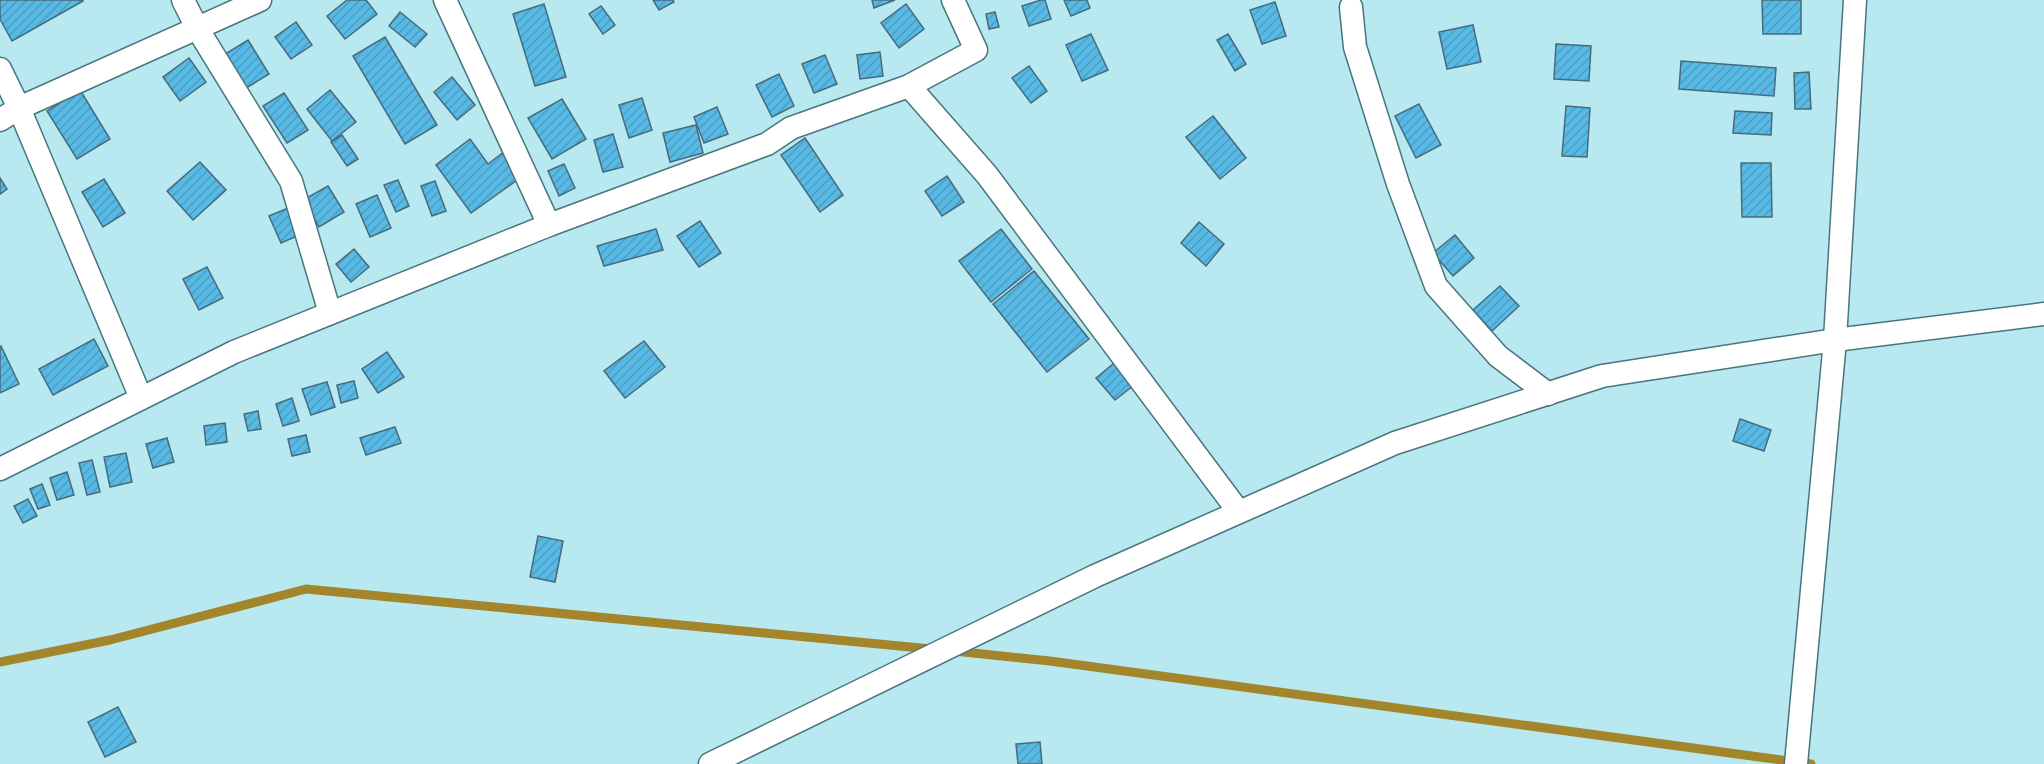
<svg xmlns="http://www.w3.org/2000/svg" width="2044" height="764" viewBox="0 0 2044 764" font-family="Cabin,sans-serif">
<defs>
<pattern id="building-hatch" width="6" height="6" patternUnits="userSpaceOnUse" patternTransform="scale(1.5)"><rect width="6" height="6" fill="#57b9e4"/><path d="M-1 1l2-2M0 6l6-6M5 7l2-2" fill="none" stroke="#4a9ec3"/></pattern>
</defs>
<rect width="100%" height="100%" fill="#b8e8f0"/>
<g fill="none" stroke-linecap="round" stroke-linejoin="round">
<!-- stream -->
<g stroke="#a3852c" stroke-width="9">
<polyline points="954,651 1050,661 1811,764"/>
<polyline points="0,662 110,640 306,589 931,649"/>
</g>
</g>
<!-- building -->
<g fill="url(#building-hatch)" stroke="#466b7d" stroke-width="1.5">
<polygon points="0,0 83,0 83,1 12,41 0,19"/>
<polygon points="347,0 366,0 377,14 345,39 327,16"/>
<polygon points="653,0 673,0 674,2 659,10"/>
<polygon points="872,0 895,0 874,8"/>
<polygon points="1041,0 1045,0 1051,19 1029,26 1022,6"/>
<polygon points="1064,0 1087,0 1090,8 1071,16"/>
<polygon points="1762,0 1801,0 1801,34 1763,34"/>
<polygon points="1275,2 1286,36 1262,44 1250,10"/>
<polygon points="544,4 566,77 535,86 513,14"/>
<polygon points="906,4 924,29 899,48 881,23"/>
<polygon points="601,6 615,25 603,34 589,14"/>
<polygon points="400,12 427,34 415,47 389,26"/>
<polygon points="995,12 999,27 989,29 986,14"/>
<polygon points="296,22 312,45 291,59 275,37"/>
<polygon points="1473,25 1481,62 1447,69 1439,32"/>
<polygon points="1091,34 1108,70 1082,81 1066,45"/>
<polygon points="1228,34 1246,64 1235,71 1217,40"/>
<polygon points="385,37 437,125 405,144 353,56"/>
<polygon points="248,40 269,74 243,90 222,56"/>
<polygon points="1556,44 1591,46 1589,81 1554,79"/>
<polygon points="880,52 883,76 860,79 857,55"/>
<polygon points="825,55 837,84 814,93 802,64"/>
<polygon points="189,58 206,82 180,101 163,77"/>
<polygon points="1681,61 1776,68 1774,96 1679,89"/>
<polygon points="1029,66 1047,91 1031,103 1012,78"/>
<polygon points="1809,72 1811,109 1795,109 1794,73"/>
<polygon points="779,74 794,106 772,117 756,85"/>
<polygon points="452,77 475,105 457,120 434,92"/>
<polygon points="80,90 110,139 77,159 47,111"/>
<polygon points="330,90 356,122 332,141 307,109"/>
<polygon points="284,93 308,130 287,143 263,106"/>
<polygon points="642,98 652,130 629,138 619,105"/>
<polygon points="562,99 586,139 552,159 528,118"/>
<polygon points="1419,104 1441,145 1416,158 1395,116"/>
<polygon points="1566,106 1590,108 1587,157 1562,156"/>
<polygon points="717,107 728,134 704,143 694,117"/>
<polygon points="1735,111 1772,113 1771,135 1733,133"/>
<polygon points="1213,116 1246,158 1220,179 1186,137"/>
<polygon points="696,125 703,153 670,162 663,133"/>
<polygon points="613,134 623,167 603,172 594,140"/>
<polygon points="342,135 358,159 347,166 331,142"/>
<polygon points="805,138 843,195 820,212 781,155"/>
<polygon points="470,139 488,164 509,148 527,173 471,213 436,165"/>
<polygon points="200,162 226,190 193,220 167,191"/>
<polygon points="1741,163 1771,163 1772,217 1742,217"/>
<polygon points="564,164 575,188 559,196 548,171"/>
<polygon points="947,176 964,202 942,216 925,191"/>
<polygon points="0,178 7,189 0,194"/>
<polygon points="104,179 125,213 103,227 82,192"/>
<polygon points="398,180 409,206 396,212 384,185"/>
<polygon points="435,181 446,211 432,216 421,186"/>
<polygon points="328,186 344,212 319,227 303,200"/>
<polygon points="377,195 391,228 370,237 356,204"/>
<polygon points="293,206 304,233 281,243 269,216"/>
<polygon points="700,221 721,253 699,267 677,236"/>
<polygon points="1199,222 1224,244 1206,266 1181,243"/>
<polygon points="656,229 663,250 604,266 597,246"/>
<polygon points="1001,229 1032,269 991,302 959,261"/>
<polygon points="1455,235 1474,258 1453,276 1433,253"/>
<polygon points="354,249 369,267 351,282 336,264"/>
<polygon points="207,267 223,298 199,310 183,279"/>
<polygon points="1034,271 1089,339 1047,372 993,304"/>
<polygon points="1500,286 1519,306 1492,331 1473,310"/>
<polygon points="94,339 108,366 53,395 39,369"/>
<polygon points="644,341 665,367 625,398 604,371"/>
<polygon points="1,346 19,384 0,393 0,347"/>
<polygon points="387,352 404,377 378,393 362,369"/>
<polygon points="1119,359 1138,382 1115,400 1096,378"/>
<polygon points="354,381 358,398 341,403 337,385"/>
<polygon points="327,382 335,407 311,415 302,389"/>
<polygon points="292,398 299,421 283,426 276,404"/>
<polygon points="258,411 261,429 248,431 244,414"/>
<polygon points="1740,419 1771,430 1764,451 1733,441"/>
<polygon points="225,423 227,442 206,445 204,426"/>
<polygon points="395,427 401,443 366,455 360,438"/>
<polygon points="306,435 310,452 292,456 288,439"/>
<polygon points="167,438 174,462 153,468 146,444"/>
<polygon points="126,453 132,482 110,487 104,457"/>
<polygon points="92,460 100,492 87,495 79,463"/>
<polygon points="67,472 74,495 57,500 50,478"/>
<polygon points="42,484 50,505 38,509 30,489"/>
<polygon points="28,499 37,516 23,523 14,506"/>
<polygon points="538,536 563,541 555,582 530,577"/>
<polygon points="118,707 136,742 105,757 88,722"/>
<polygon points="1040,742 1042,764 1018,764 1016,744"/>
</g>
<g fill="none" stroke-linecap="round" stroke-linejoin="round">
<!-- minor casing -->
<g stroke="#49767e" stroke-width="25">
<g id="minor">
<polyline points="183,0 197,28 291,181 330,313"/>
<polyline points="445,0 549,225"/>
<polyline points="1351,7 1355,47 1398,184 1436,286 1498,356 1548,394"/>
<polyline points="0,69 19,108 141,398"/>
<polyline points="909,86 987,175 1239,512"/>
<polyline points="0,120 19,108 260,0"/>
<polyline points="0,469 234,352 549,225 767,144 791,128 909,86 976,50 953,0"/>
<polyline points="710,764 1095,576 1395,443 1602,376 1835,340 2044,314"/>
<polyline points="1796,764 1835,340 1855,0"/>
</g>
</g>
<!-- minor -->
<use href="#minor" stroke="#fff" stroke-width="22"/>
</g>
</svg>
